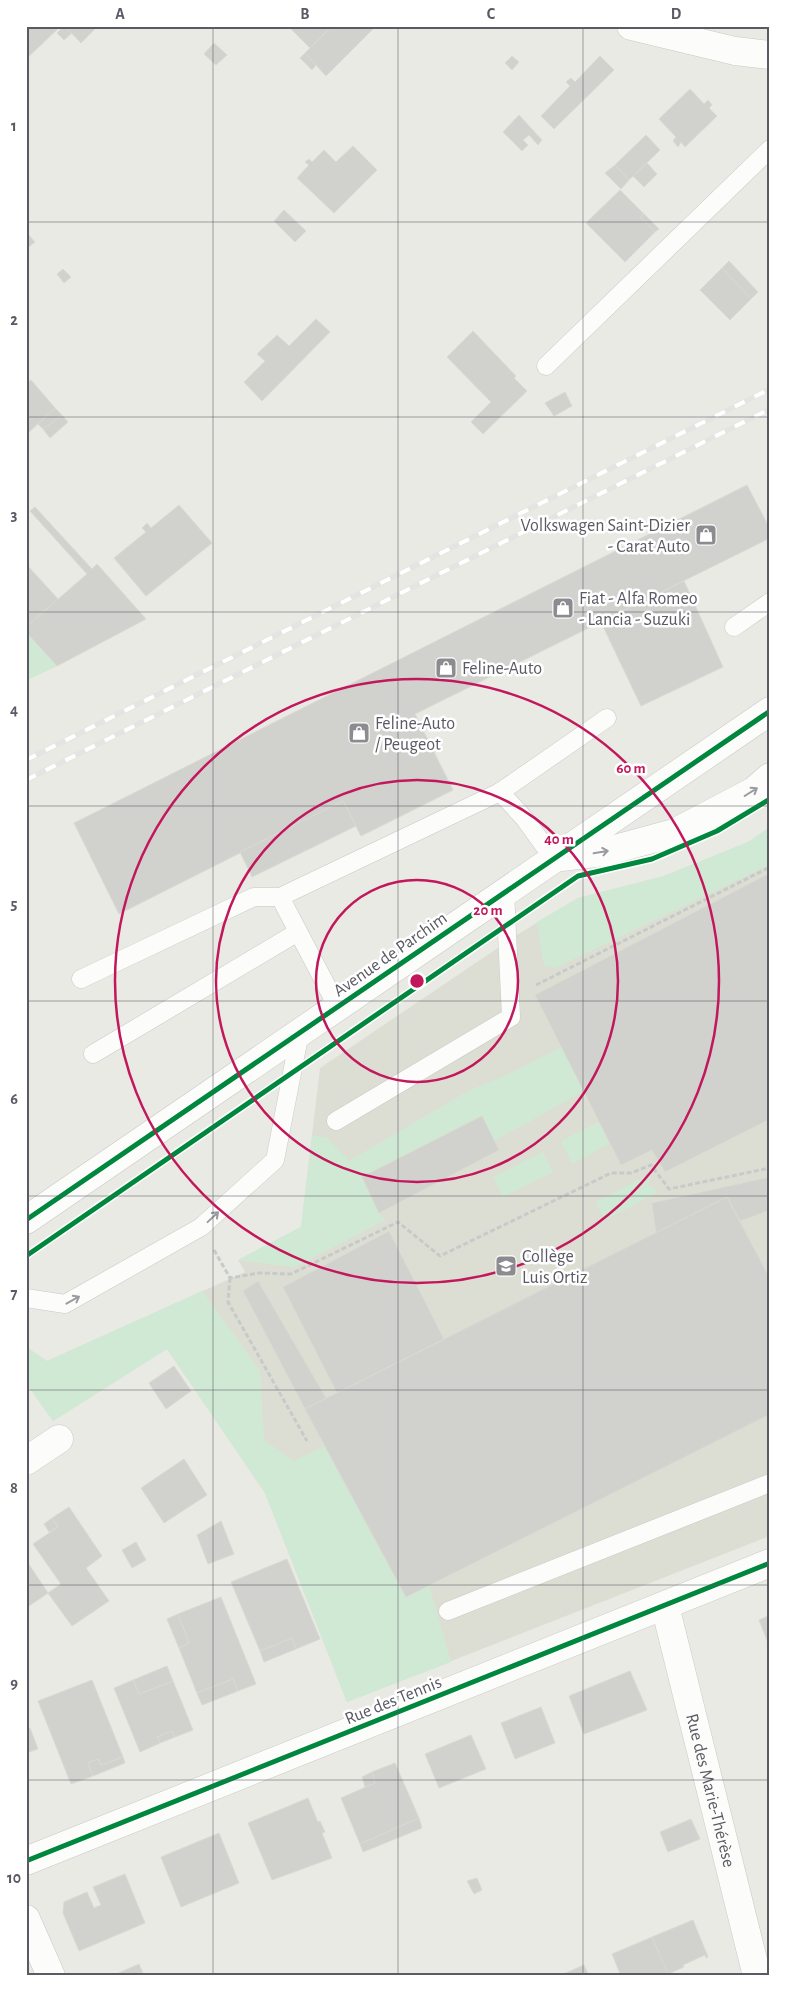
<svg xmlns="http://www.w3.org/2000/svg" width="796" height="2002" viewBox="0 0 796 2002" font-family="'Alegreya Sans',sans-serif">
<rect width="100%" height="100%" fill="#eaeae4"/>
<!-- education -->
<polygon fill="#ddded3" points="770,827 770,1536 347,1702 265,1493 167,1349 53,1421 26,1383 26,1347 47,1361 245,1272 238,1260 301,1227 320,1068 520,933 578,898 664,876 748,842"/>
<!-- green -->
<g fill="#d0e9d4">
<polygon points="26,633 57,666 26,681"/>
<polygon points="770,827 770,864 555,968 544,965 537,922 578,898 664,876 748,842"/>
<polygon points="562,1047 584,1091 494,1141 482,1116 362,1177 379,1213 385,1220 295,1267 238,1260 301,1227 312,1136 326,1137 349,1161 470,1090 505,1076"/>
<polygon points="599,1122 610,1143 572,1164 561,1141"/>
<polygon points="543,1152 553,1172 503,1197 493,1177"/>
<polygon points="652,1173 648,1185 658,1192 605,1220 596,1202"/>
<polygon points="202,1291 260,1371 264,1440 294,1461 325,1446 406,1597 429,1585 451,1662 347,1702 265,1493 167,1349 53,1421 26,1383 26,1347 47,1361"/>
</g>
<!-- building -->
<g fill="#d1d1ce" stroke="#dadad3" fill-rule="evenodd">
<polygon points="26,26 61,26 26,59 26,40 29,36 26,34"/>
<polygon points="64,26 72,33 64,40 57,33"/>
<polygon points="65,26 92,26 95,29 81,43"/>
<polygon points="288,26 332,26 310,48"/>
<polygon points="332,26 372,26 374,28 326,76 305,53"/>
<polygon points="214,43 227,55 216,65 204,54"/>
<polygon points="305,53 316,65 312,70 300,58"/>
<polygon points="512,56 519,62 512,70 505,63"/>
<polygon points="600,56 614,70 554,129 541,116 570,86 566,82 571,78 575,82"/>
<polygon points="690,89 704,104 708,100 712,105 709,108 717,116 685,147 681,142 678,147 673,141 676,137 659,119"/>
<polygon points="519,115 542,140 538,145 529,135 523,140 528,145 522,151 503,132"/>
<polygon points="646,135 660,150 629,180 615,165"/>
<polygon points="353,146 377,170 334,213 297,178 309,165 305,162 309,159 312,162 324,150 336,162"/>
<polygon points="647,163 657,174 644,187 633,176"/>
<polygon points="615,165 629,180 621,189 605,173"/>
<polygon points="620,190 644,214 640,217 655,232 625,262 586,223"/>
<polygon points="284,210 306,231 295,242 274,221"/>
<polygon points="644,214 659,229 655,232 640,217"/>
<polygon points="26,232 35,242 26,249"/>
<polygon points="729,261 758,292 751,299 722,268"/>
<polygon points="722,268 751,299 730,320 700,290"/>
<polygon points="63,269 71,277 64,283 57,274"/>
<polygon points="316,319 330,332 262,401 244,382 265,361 257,354 277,335 289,346"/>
<polygon points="473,331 516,376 514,378 527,391 483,434 471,422 491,402 447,357"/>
<polygon points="31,380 55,408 28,433 26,430 28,417 26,384"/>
<polygon points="565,392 572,406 554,416 545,403"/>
<polygon points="55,408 62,415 43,429 38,424"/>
<polygon points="62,415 68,422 50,438 43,429"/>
<polygon points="747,485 770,529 770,538 415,714 453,790 361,836 343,801 119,914 74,823"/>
<polygon points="179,505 212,543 146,596 114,558 146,532 142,528 147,523 151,528"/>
<polygon points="35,507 92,569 97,564 146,619 57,666 26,632 26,627 87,574 30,511"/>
<polygon points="26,564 58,599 26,627"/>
<polygon points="684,581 723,667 641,706 601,622"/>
<polygon points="343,801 356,826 252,877 240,852"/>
<polygon points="770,873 770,1119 665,1172 652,1150 621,1165 535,995"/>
<polygon points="482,1116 499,1150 379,1213 362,1177"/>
<polygon points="770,1177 770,1210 740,1221 727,1197 656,1233 652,1203"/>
<path d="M 727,1197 L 770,1279 L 770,1414 L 406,1597 L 305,1409 ZM 700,1279 L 744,1369 L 696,1393 L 661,1322 L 697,1304 L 689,1285 ZM 580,1340 L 624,1430 L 580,1452 L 535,1362 ZM 467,1399 L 511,1486 L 466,1511 L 428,1440 L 465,1421 L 457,1402 Z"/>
<polygon points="727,1197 770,1279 770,1414 406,1597 305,1409"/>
<polygon points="389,1231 444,1339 337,1393 283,1287"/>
<polygon points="258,1281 326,1398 305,1409 243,1291"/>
<polygon points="174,1366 191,1391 166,1409 149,1383"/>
<polygon points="184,1459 207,1495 164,1523 141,1488"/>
<polygon points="69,1507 102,1556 86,1568 109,1601 72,1626 48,1593 61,1584 33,1544 58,1527 52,1518"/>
<polygon points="52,1518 58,1527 49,1532 44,1524"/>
<polygon points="221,1521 234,1554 208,1564 197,1535"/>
<polygon points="136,1542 146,1560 132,1568 122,1550"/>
<polygon points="287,1559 320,1639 296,1649 292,1638 260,1651 231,1582"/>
<polygon points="26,1560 48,1593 26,1608"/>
<polygon points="221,1597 256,1684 238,1691 233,1679 197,1693 179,1648 189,1643 178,1614"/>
<polygon points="178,1614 189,1643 179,1648 167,1619"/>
<polygon points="770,1615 770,1648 759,1620"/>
<polygon points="292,1638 296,1649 264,1662 260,1651"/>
<polygon points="167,1666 173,1681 139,1694 133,1680"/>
<polygon points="630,1671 647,1710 584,1734 569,1696"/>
<polygon points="233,1679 238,1691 202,1705 197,1693"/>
<polygon points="92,1680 123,1757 101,1765 98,1759 88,1763 93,1776 71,1784 38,1701"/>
<polygon points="133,1680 139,1694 173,1681 193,1730 175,1737 172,1731 157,1737 160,1743 140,1752 114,1688"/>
<polygon points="541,1707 555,1743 515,1759 501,1723"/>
<polygon points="30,1728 38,1749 26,1753 26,1729"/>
<polygon points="172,1731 175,1737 160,1743 157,1737"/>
<polygon points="471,1735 486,1769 439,1788 425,1754"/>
<polygon points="123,1757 125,1763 93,1776 88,1763 98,1759 101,1765"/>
<polygon points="395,1763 419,1818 360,1844 341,1798 375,1783 372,1772"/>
<polygon points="372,1772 375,1783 365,1787 362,1777"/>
<polygon points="308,1798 318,1822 320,1821 325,1832 322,1833 332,1858 272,1880 248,1823"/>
<polygon points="419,1818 422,1828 363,1852 360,1844"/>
<polygon points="691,1819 700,1839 668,1852 660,1832"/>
<polygon points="219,1833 239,1883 181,1907 161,1857"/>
<polygon points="125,1874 145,1923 79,1951 63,1913 64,1902 87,1892 94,1908 101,1905 93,1887"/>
<polygon points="477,1878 482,1890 474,1894 467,1881"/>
<polygon points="693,1920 708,1957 706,1958 705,1955 683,1965 684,1967 668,1974 652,1937"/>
<polygon points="652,1937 668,1974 621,1976 612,1954"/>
<polygon points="139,1964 144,1976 112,1976"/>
<polygon points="584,1965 589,1976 559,1976"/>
</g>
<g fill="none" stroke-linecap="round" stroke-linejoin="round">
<!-- service casing -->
<g stroke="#c8c8c8" stroke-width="19">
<g id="service">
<polyline points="546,366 770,149"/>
<polyline points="734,627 770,602"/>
<polyline points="500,792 607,718"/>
<polyline points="81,979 254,897 280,897"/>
<polyline points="337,1006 280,897 500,792 524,818 553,858"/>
<polyline points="93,1054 298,932"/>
<polyline points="336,1121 511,1017 505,891"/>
<polyline points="26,1298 65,1304 201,1227 275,1160 300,1032"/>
<polyline points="448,1611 770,1483"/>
</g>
</g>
<!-- minor casing -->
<g stroke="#c8c8c8" stroke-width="29">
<g id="minor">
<polyline points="631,26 735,51 770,55"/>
<polyline points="553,858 604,852 674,833 754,791 770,777"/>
<polyline points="26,1461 59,1439"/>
<path id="s1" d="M 665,1606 L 757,1976"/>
<polyline points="26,1861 770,1563"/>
<polyline points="26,1919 51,1976"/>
</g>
</g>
<!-- tertiary casing -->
<g stroke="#c8c8c8" stroke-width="29">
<polyline id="tertiary" points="26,1220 770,711"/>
</g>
<!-- path -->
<g stroke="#c6cbca" stroke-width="3" stroke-dasharray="5 2.5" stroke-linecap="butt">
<polyline points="536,985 770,867"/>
<polyline points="214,1250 230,1278 259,1273 291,1274 398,1222 440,1256 611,1173 631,1173 651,1165 669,1189 770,1168"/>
<polyline points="230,1278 228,1302 307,1441"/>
</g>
<!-- service -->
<use href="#service" stroke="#fcfcfb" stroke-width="18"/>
<!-- minor -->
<use href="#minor" stroke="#fcfcfb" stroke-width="28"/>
<!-- tertiary -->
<use href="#tertiary" stroke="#fcfcfb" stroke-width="28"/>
<!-- rail casing -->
<g stroke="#e4e4e3" stroke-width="5.5">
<g id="rail">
<polyline points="26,760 770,389"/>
<polyline points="26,780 770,409"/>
</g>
</g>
<!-- rail -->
<use href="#rail" stroke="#fff" stroke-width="4" stroke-dasharray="11" stroke-linecap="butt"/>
<!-- cycleway casing -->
<g stroke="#fff" stroke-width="8">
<g id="cycleway">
<polyline points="26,1220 770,711"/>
<polyline points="26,1256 578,876 652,859 717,831 770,799"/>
<polyline points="26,1861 770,1563"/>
</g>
</g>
<!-- cycleway -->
<use href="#cycleway" stroke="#00873e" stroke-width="5"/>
</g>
<!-- one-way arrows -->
<defs><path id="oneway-shaft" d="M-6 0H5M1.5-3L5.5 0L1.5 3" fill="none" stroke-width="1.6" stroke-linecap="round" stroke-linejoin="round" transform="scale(1.25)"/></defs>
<g stroke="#9a9ba0">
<use href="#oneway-shaft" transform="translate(751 792) rotate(-32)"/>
<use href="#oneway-shaft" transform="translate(601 852) rotate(-10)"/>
<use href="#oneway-shaft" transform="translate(213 1217) rotate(-43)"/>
<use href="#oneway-shaft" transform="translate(73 1300) rotate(-29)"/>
</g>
<!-- grid -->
<path fill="none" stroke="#595a63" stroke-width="1" stroke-opacity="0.55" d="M 213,26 L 213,1976M 398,26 L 398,1976M 583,26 L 583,1976M 26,222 L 770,222M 26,417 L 770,417M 26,612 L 770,612M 26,806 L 770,806M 26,1001 L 770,1001M 26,1196 L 770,1196M 26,1390 L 770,1390M 26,1585 L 770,1585M 26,1780 L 770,1780"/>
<!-- distance rings -->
<g fill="none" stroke="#c2185b" stroke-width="2.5">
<circle cx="417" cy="981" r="101"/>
<circle cx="417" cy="981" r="201"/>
<circle cx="417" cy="981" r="302"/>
</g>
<!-- icons -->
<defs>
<g id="shop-square" transform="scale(1.125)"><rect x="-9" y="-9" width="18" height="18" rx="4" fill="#8c8c90" stroke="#fff"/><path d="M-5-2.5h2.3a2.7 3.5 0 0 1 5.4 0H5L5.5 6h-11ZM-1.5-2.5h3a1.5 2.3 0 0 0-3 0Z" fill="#fff"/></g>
<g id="school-square" transform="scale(1.125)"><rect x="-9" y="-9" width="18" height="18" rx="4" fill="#8c8c90" stroke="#fff"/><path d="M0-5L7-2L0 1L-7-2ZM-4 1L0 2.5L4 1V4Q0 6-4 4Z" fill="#fff"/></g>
</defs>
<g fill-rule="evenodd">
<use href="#shop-square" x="706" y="535"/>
<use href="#shop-square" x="563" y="608"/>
<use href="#shop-square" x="446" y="668"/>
<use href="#shop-square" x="359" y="733"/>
<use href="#school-square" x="506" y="1266"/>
</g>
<g text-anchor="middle" stroke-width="5" stroke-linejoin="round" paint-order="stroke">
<!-- poi labels -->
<g font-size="18" fill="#595a63" stroke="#fff" text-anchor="start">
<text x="690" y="531" text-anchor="end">Volkswagen Saint-Dizier<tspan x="690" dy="21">- Carat Auto</tspan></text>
<text x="579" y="604">Fiat - Alfa Romeo<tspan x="579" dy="21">- Lancia - Suzuki</tspan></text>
<text x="462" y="674">Feline-Auto</text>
<text x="375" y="729">Feline-Auto<tspan x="375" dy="21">/ Peugeot</tspan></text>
<text x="522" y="1262">Collège<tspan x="522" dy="21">Luis Ortiz</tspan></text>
</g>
<!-- street labels -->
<g font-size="18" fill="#595a63" stroke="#fff">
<text transform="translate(390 954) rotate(-35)" y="6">Avenue de Parchim</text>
<text transform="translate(393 1700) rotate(-22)" y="6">Rue des Tennis</text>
<text dy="6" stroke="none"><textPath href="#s1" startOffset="190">Rue des Marie-Thérèse</textPath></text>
</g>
</g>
<circle cx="417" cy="981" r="8" fill="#c2185b" stroke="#fff" stroke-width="2.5"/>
<g font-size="15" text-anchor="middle" font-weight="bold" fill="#c2185b" stroke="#fff" stroke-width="5" stroke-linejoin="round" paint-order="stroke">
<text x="631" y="773">60 m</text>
<text x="559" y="844">40 m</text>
<text x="488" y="915">20 m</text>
</g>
<!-- border -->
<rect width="796" height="2002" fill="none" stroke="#ffffff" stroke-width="55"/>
<rect x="28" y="28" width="740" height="1946" fill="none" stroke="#595a63" stroke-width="2"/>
<g font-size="16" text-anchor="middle" font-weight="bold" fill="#595a63">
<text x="120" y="19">A</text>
<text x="305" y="19">B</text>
<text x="491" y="19">C</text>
<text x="676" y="19">D</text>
<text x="14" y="131">1</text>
<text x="14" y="325">2</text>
<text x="14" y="520">3</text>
<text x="14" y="715">4</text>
<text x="14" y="909">5</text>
<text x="14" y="1104">6</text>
<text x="14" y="1299">7</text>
<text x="14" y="1493">8</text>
<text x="14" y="1688">9</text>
<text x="14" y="1883">10</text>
</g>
</svg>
